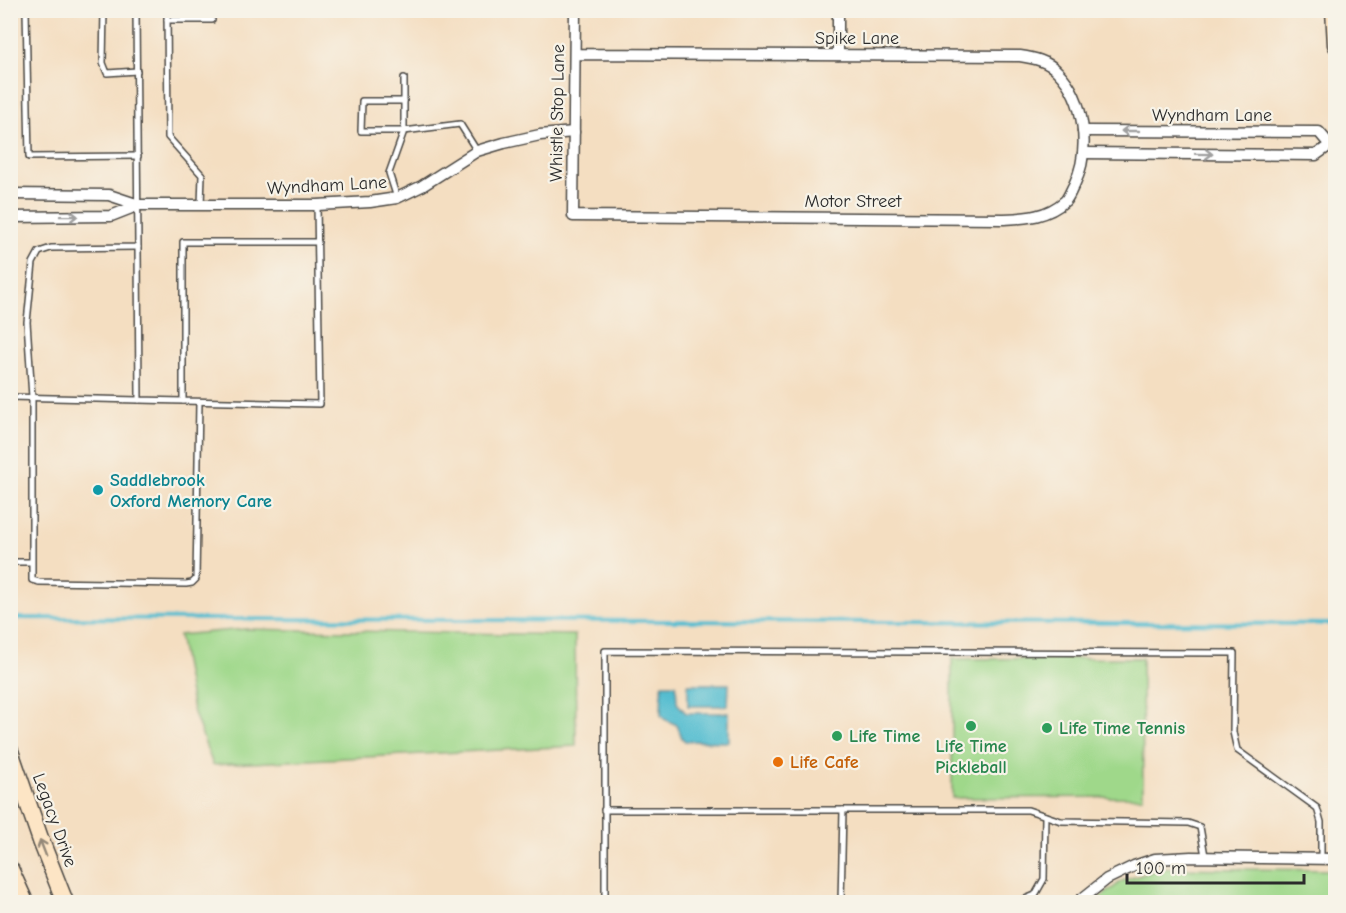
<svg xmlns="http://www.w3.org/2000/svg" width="1346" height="913" viewBox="0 0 1346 913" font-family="'Comic Neue',sans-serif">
<rect width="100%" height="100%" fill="#f7f3e8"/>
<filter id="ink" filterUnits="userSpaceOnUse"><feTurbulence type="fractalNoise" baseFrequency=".0167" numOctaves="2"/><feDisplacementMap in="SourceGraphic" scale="12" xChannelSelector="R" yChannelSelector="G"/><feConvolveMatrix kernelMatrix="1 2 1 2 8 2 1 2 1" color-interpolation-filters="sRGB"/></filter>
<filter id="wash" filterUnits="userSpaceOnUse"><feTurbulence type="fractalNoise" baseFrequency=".008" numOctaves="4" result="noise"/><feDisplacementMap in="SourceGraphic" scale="24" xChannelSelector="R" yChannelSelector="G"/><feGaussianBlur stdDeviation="1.35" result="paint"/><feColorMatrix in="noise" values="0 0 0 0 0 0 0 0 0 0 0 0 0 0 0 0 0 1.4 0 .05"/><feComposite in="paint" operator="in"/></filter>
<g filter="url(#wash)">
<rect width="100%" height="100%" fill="#f4dec1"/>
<!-- green -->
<g fill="#9fd88a" stroke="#65825a" stroke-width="1.5">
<polygon points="245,629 575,635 576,746 213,765 193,710 179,635"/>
<polygon points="1142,658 1143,797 952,798 952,659"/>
<polygon points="1163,868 1335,870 1335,902 1095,902 1122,881"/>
</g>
<!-- water -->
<g fill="#54bdd0" stroke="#40747e" stroke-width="1.5">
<polygon points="662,684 676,684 677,703 686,713 729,713 729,742 685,741 682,738 677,725 664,719 661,715"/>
<polygon points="688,684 729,684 728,706 688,706"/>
</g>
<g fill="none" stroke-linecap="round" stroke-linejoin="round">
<!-- stream -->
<polyline stroke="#54bdd0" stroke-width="4" points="15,618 1336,624"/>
</g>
</g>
<g filter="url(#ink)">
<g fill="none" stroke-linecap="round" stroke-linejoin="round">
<!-- service casing -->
<g stroke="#494642" stroke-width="8">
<g id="service">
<polyline points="26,10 29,157 138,156"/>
<polyline points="104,10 103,63 107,73 137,71"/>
<polyline points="136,10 138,247 51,248 39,252 33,263 27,322 32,397 32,580 39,582 186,584 192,583 196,579 199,402"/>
<polyline points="167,10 168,137 202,175 201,205"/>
<polyline points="167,20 212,20"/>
<polyline points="404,78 404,101"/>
<polyline points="397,198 389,173 404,131 361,131 362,101 404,101 404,131 460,124 477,151"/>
<polyline points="317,205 320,404 183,401 183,242 318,242"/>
<polyline points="138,247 139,400 183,401"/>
<polyline points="10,397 139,400"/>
<polyline points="10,562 31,562"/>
<polyline points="604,810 1028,810 1061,821 1188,823 1200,827 1205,856"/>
<polyline points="605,901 847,902"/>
<polyline points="605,902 605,651 1234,653 1233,732 1237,750 1317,808 1321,822 1321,859"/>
<polyline points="841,902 843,810"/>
<polyline points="1018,902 1035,895 1044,879 1045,816"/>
</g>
</g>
<!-- minor casing -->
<g stroke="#494642" stroke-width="13">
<g id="minor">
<path d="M 575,54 L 1020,56 C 1034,58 1048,61 1058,72 C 1085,99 1091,151 1074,185 C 1071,190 1069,197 1065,201 C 1047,217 1027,218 1004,219 L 573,216 L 575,10"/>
<polyline points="838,55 838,10"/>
<polyline points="1083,131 1319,132 1330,145 1336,145"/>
<polyline points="1083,153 1316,155 1330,145"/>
<polyline points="10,194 109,195 139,205 317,205 370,202 397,198 422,186 477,151 504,143 540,135 574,132"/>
<polyline points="10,217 111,216 139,205"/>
<polyline points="1078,902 1107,879 1134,866 1155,859 1191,857 1336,859"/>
</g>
</g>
<!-- secondary casing -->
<g stroke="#494642" stroke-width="19">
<g id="secondary">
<polyline points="1334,10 1336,45"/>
<polyline points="10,751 41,841 65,902"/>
<polyline points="10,869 25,902"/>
</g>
</g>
<!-- service -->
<use href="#service" stroke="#fff" stroke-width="5"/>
<!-- minor -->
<use href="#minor" stroke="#fff" stroke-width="10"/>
<!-- secondary -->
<use href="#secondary" stroke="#fde5c5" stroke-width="16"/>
</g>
<!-- one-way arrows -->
<defs><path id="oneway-shaft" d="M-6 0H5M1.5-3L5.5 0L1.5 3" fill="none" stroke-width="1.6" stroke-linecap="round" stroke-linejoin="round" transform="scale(1.5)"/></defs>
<g stroke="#a0a0a0">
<use href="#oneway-shaft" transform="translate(1130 131) rotate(-180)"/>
<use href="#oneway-shaft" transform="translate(1204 154) rotate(1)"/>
<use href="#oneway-shaft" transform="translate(69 216) rotate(-1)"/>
</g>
<use stroke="#948878" href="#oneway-shaft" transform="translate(43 848) rotate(-111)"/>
</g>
<!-- markers -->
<circle fill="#0f9aa8" stroke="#f7f3e8" stroke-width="2" cx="98" cy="490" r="6"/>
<g fill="#2e9e5b" stroke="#f7f3e8" stroke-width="2">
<circle cx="971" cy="726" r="6"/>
<circle cx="1047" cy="728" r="6"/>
<circle cx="837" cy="736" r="6"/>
</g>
<circle fill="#e8710a" stroke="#f7f3e8" stroke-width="2" cx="778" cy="762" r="6"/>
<g text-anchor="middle" stroke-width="4.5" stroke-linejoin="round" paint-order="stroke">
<!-- street labels -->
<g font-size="18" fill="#2b2b2b" stroke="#f7f3e8">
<text x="857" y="44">Spike Lane</text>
<text transform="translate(557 113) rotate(-89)" y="6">Whistle Stop Lane</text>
<text x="1212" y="121">Wyndham Lane</text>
<text transform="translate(327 185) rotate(-3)" y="6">Wyndham Lane</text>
<text x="853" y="207">Motor Street</text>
<text transform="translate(55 820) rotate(70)" y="6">Legacy Drive</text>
</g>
<!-- culture labels -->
<g font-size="18" font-weight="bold" fill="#0d838f" stroke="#f7f3e8" text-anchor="start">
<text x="110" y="486">Saddlebrook<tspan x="110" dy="21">Oxford Memory Care</tspan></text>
</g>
<!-- leisure labels -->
<g font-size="18" font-weight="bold" fill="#27864d" stroke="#f7f3e8" text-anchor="start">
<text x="1059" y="734">Life Time Tennis</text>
<text x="849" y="742">Life Time</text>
<text x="971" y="752" text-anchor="middle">Life Time<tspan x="971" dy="21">Pickleball</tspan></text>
</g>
<!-- food labels -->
<g font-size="18" font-weight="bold" fill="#c56008" stroke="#f7f3e8" text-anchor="start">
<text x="790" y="768">Life Cafe</text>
</g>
</g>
<!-- margin -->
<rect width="1346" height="913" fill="none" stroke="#f7f3e8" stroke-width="36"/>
<!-- scale -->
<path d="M1127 874v9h177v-9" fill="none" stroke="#2b2b2b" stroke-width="3"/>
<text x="1136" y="874" font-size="18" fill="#2b2b2b" stroke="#f7f3e8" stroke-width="4.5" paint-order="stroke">100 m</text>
</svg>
